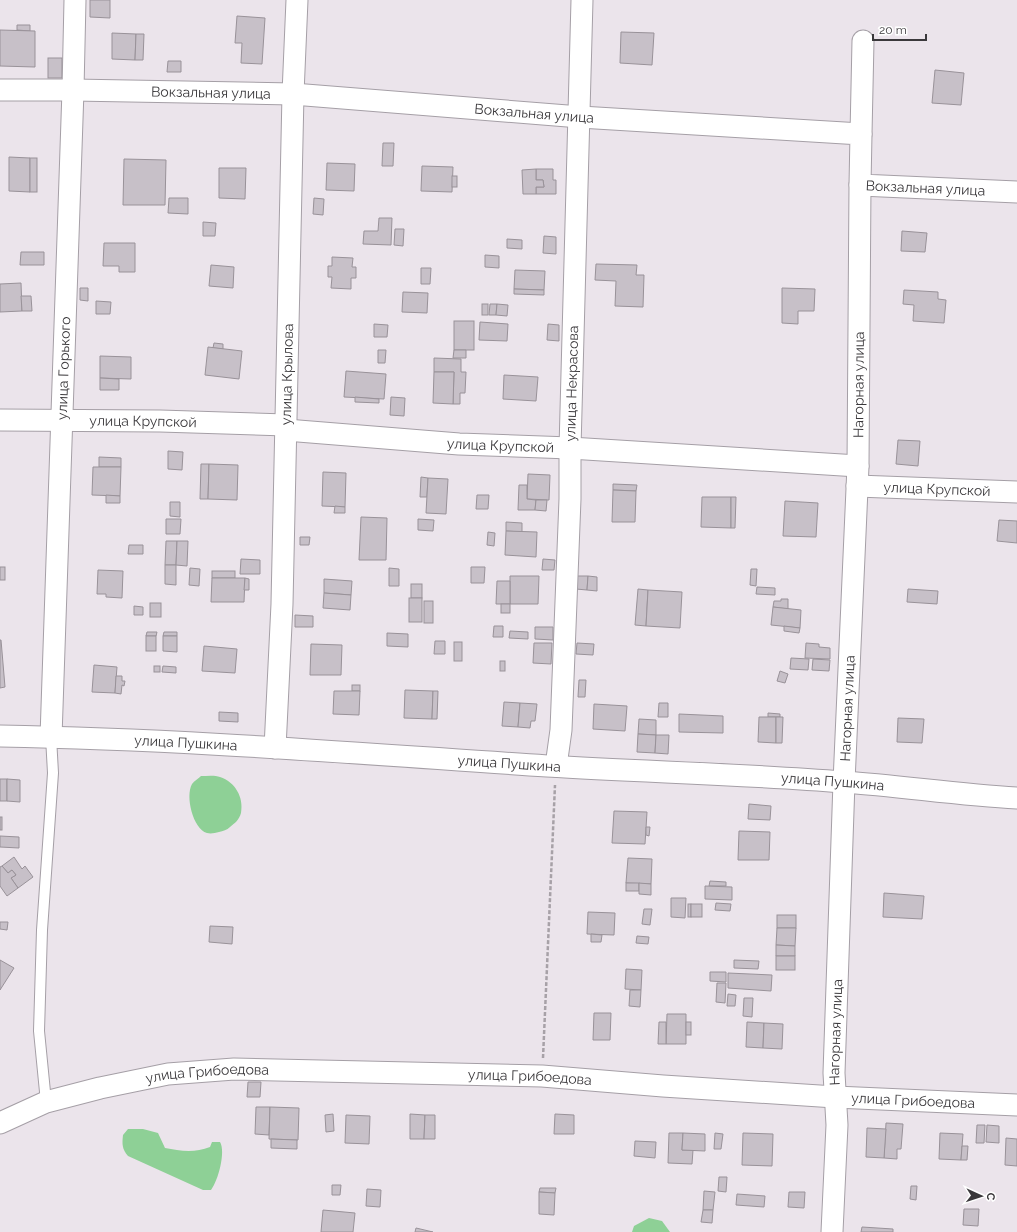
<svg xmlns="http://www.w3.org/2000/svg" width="1017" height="1232" viewBox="0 0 1017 1232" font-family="Raleway,sans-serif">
<rect width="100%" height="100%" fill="#ebe4eb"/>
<!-- water -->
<g fill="#8ed096">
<path d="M 201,776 C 207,776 215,775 220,777 C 235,782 244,797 241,813 C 239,820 235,823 230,827 C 227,830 223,831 219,832 C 215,833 211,834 207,833 C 193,829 185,796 192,784 C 194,781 199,778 201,776 Z"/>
<path d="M 128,1129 L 143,1129 L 158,1133 L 165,1148 C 180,1151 195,1153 210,1147 L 212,1142 L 220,1142 C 226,1152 218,1181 211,1190 L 203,1190 L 128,1156 C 122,1149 122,1144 123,1135 Z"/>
<polygon points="649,1218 662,1221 670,1232 632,1232 634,1226"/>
</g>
<!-- building -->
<g fill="#c7c0c8" stroke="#999299">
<polygon points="90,0 110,0 110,18 90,17"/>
<polygon points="237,16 265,18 262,64 241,63 242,43 235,43"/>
<polygon points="17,25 30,25 30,31 17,30"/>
<polygon points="0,30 35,31 35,67 0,66"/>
<polygon points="621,32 654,33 652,65 620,63"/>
<polygon points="112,33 136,34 135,60 112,59"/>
<polygon points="136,34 144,34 143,60 135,60"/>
<rect x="48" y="58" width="14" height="20"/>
<polygon points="168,61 181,61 181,72 167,72"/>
<polygon points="935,70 964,73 961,105 932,103"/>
<polygon points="383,143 394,143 393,166 382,166"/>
<polygon points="9,157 30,158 30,192 9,191"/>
<rect x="30" y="158" width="7" height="34"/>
<polygon points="124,159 166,160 165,205 123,205"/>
<polygon points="327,163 355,164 354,191 326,190"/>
<polygon points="422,166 453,167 452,192 421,191"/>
<polygon points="219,168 246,168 245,199 219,198"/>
<polygon points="536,169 553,169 553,180 556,180 556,194 536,194 536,187 544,187 543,180 536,180"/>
<polygon points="536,169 536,180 543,180 544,187 536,187 536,194 523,194 522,170"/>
<rect x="452" y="176" width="5" height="11"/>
<polygon points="169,198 188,198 188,214 168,213"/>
<polygon points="314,198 324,199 323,215 313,214"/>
<polygon points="379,218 392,218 391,245 363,244 364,231 378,231"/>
<polygon points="203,222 216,223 215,236 203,236"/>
<polygon points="395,229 404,229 403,246 394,245"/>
<polygon points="902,231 927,233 925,252 901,251"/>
<polygon points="544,236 556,237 556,254 543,253"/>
<polygon points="507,239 522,240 522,249 507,248"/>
<polygon points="104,243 135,243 135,272 119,272 119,266 103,266"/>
<polygon points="21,252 44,252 44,265 20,265"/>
<polygon points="485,255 499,256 499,268 485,267"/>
<polygon points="332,257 353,258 352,267 356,267 356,278 351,278 351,289 331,288 332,277 328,277 328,266 332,266"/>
<polygon points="596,264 637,265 636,275 644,275 643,307 615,306 616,281 595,280"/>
<polygon points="211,265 234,267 233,288 209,286"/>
<polygon points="421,268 431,268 430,284 421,284"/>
<polygon points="515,270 545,271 544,290 514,289"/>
<polygon points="21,283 22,311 0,312 0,284"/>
<polygon points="80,288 88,288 88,301 80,300"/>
<polygon points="782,288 815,289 814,311 798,311 798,324 782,323"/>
<polygon points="514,289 544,290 544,295 514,294"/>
<polygon points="904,290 938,292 938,299 946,300 944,323 913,321 914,305 903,304"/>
<polygon points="403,292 428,293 427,313 402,312"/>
<polygon points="21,296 31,296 32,311 22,311"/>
<polygon points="96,301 111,302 110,314 96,314"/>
<rect x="482" y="304" width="6" height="11"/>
<polygon points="490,304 497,304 496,315 489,315"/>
<polygon points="497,304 508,305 507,316 496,315"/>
<rect x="454" y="321" width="20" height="29"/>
<polygon points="480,322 508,324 507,341 479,340"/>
<polygon points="374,324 388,325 387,337 374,337"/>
<polygon points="548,324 559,325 559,341 547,340"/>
<polygon points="214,343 223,344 223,349 213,348"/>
<polygon points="208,347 242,351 239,379 205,375"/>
<polygon points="378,350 386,350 385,363 378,363"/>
<polygon points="454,350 466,350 466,358 453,358"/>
<polygon points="100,356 131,357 131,379 100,378"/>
<polygon points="434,358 461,359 461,372 466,372 465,393 460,393 460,404 453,404 454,372 434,372"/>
<polygon points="346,371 386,374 384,399 344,397"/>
<polygon points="434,372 454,372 453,404 433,403"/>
<polygon points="504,375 538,377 536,401 503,399"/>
<polygon points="100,378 119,379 119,390 100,390"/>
<polygon points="355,397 379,399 379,403 355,402"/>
<polygon points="391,397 405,398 404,416 390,415"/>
<polygon points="898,440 920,441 918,466 896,464"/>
<polygon points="168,451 183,452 182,470 168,469"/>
<polygon points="99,457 121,458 121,467 99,467"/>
<polygon points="201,464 209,464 208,499 200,499"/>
<polygon points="209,464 238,465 237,500 208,499"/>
<polygon points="93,467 121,467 120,496 92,495"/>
<polygon points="323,472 346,473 345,507 322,506"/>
<polygon points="528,474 550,475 549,500 527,499"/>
<polygon points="421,477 428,478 427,497 420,497"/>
<polygon points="428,478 448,479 446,514 426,513"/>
<polygon points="613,484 637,485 636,491 613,490"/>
<polygon points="519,485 527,485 527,499 536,500 535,510 518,510"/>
<polygon points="613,490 636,491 635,522 612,522"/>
<polygon points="106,495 120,496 120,503 106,503"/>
<polygon points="477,495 489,495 488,509 476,509"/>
<polygon points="702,497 731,497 731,528 701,527"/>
<polygon points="731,497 736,497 735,528 731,528"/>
<polygon points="536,500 547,500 546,511 535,510"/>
<polygon points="785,501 818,503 816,537 783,536"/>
<polygon points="170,502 180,502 180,517 170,516"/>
<polygon points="335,506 345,507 345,513 334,513"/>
<polygon points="361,517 387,518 386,560 359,560"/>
<polygon points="166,519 181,519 180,534 166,534"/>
<polygon points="418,519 434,520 433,531 418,530"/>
<polygon points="999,520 1017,521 1017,543 997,541"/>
<polygon points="506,522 522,523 522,532 506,531"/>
<polygon points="506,531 537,532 536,557 505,555"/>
<polygon points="488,532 495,533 494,546 487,545"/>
<polygon points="300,537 310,537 309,545 300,545"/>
<polygon points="166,541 177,541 176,565 165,565"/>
<polygon points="177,541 188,541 187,566 176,565"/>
<polygon points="129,545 143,545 143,554 128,554"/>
<polygon points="241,559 260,560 260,574 240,574"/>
<polygon points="543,559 555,560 554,570 542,570"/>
<polygon points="165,565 176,565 176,585 165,584"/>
<rect x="0" y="567" width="5" height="13"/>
<polygon points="471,567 485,567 484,583 471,583"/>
<polygon points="190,568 200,569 199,586 189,585"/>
<polygon points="389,568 399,569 399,586 389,586"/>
<polygon points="751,569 757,569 756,586 750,585"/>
<polygon points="98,570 123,571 122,598 106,597 106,594 97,594"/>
<rect x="212" y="571" width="23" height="7"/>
<polygon points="510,576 539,576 538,604 510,604"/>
<polygon points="576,576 588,576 587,590 576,589"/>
<polygon points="588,576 597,577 597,591 587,590"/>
<polygon points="212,578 245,578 244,602 211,602"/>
<polygon points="245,578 249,579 249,590 244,590"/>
<polygon points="324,579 352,581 351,595 324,593"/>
<polygon points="497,581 510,581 510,604 496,604"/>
<rect x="411" y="584" width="11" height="14"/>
<polygon points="757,587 775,588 775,595 756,594"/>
<polygon points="638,589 648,590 646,626 635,625"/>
<polygon points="908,589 938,591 937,604 907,602"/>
<polygon points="648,590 682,592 680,628 646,626"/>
<polygon points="324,593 351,595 350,610 323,608"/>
<rect x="409" y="598" width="13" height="24"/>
<polygon points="781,599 788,599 788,609 773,607 774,601 781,601"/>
<rect x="424" y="601" width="9" height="22"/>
<rect x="150" y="603" width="11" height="14"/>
<rect x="501" y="604" width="9" height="9"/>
<polygon points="134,606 143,607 143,615 134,615"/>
<polygon points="773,607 801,610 800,628 771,625"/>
<polygon points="295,615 313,616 313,627 295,627"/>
<polygon points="494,626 503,626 503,637 493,637"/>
<polygon points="784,626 800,628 799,633 784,631"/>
<polygon points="535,627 553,627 553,640 535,639"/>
<polygon points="510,631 528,632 528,639 509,638"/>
<polygon points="147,632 157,632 156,636 146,636"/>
<polygon points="164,632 177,632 177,636 163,636"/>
<polygon points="387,633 408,634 408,647 387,646"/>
<rect x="146" y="636" width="10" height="15"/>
<polygon points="163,636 177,636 177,652 163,651"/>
<polygon points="0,640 1,640 5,687 0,688"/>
<polygon points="435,641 445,641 445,654 434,654"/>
<rect x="454" y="642" width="8" height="19"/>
<polygon points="534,643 552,643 551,664 533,663"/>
<polygon points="577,643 594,644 593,655 576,654"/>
<polygon points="806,643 819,644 819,647 830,648 830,659 805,658"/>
<polygon points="311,644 342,645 341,675 310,675"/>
<polygon points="204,646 237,649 235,673 202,671"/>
<polygon points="791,658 809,659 808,670 790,669"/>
<polygon points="813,659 830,660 829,671 812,670"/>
<rect x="500" y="661" width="5" height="10"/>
<polygon points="94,665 117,667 115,693 92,692"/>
<rect x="154" y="666" width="6" height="6"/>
<polygon points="163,666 176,667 176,673 162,672"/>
<polygon points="780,671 788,674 785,683 777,681"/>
<polygon points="116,676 122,676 122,681 125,681 124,686 122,685 121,694 115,693"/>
<polygon points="579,680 586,680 585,697 578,697"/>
<rect x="352" y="685" width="8" height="6"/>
<polygon points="405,690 433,691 432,719 404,718"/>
<polygon points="334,691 360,691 359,715 333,714"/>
<polygon points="433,691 438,691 437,719 432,719"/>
<polygon points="504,702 520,703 518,727 502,726"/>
<polygon points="520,703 537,704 535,721 531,721 530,728 518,727"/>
<polygon points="659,703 668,703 668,717 658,717"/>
<polygon points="594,704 627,706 625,731 593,729"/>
<polygon points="219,712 238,713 238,722 219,721"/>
<polygon points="768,713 780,714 780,717 768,717"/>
<polygon points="679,714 723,716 723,733 679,732"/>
<polygon points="759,717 776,717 776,743 758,742"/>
<polygon points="776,717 783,717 782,743 776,743"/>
<polygon points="898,718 924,719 922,743 897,742"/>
<polygon points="639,719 656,720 656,735 638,734"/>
<polygon points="638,734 656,735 655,753 637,752"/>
<polygon points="656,735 669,735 668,754 655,753"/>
<rect x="0" y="779" width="7" height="22"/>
<polygon points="7,779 20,780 20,802 7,801"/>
<polygon points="749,804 771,806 770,820 748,819"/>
<polygon points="614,811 647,812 645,844 612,843"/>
<rect x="0" y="817" width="2" height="13"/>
<polygon points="646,827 650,827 649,836 646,835"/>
<polygon points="739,831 770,832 769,860 738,860"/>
<polygon points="0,836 19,837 19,848 0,847"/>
<polygon points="14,857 22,869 25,866 33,877 18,888 11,878 16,875 12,870 8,873 2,866"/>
<polygon points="628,858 652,859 651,884 626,883"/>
<polygon points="2,866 8,873 12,870 16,875 11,878 18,888 7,896 0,886 0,867"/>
<polygon points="710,881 726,882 726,886 709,886"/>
<rect x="626" y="883" width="13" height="8"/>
<polygon points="639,883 651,884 651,895 639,894"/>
<polygon points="705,886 732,887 732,900 705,899"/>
<polygon points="884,893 924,896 922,919 883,917"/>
<polygon points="671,898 686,898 685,918 671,917"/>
<polygon points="716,903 731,904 730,911 715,910"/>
<rect x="688" y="904" width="3" height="13"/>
<rect x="691" y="904" width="11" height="13"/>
<polygon points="644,909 652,909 650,925 642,924"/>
<polygon points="588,912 615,913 614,935 587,934"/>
<rect x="777" y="915" width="19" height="13"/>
<polygon points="0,922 8,922 7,930 0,929"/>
<polygon points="210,926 233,927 232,944 209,942"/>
<polygon points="777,928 796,928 795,946 776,945"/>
<polygon points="591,934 602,935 601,942 591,942"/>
<polygon points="637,936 649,937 648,944 636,943"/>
<polygon points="776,945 795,946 795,956 776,956"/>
<rect x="776" y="956" width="19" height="14"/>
<polygon points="0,960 14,968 0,990"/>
<polygon points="734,960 759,961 758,969 734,968"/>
<polygon points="626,969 642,970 641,990 625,989"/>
<polygon points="710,972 726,972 726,982 710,981"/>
<polygon points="728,973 772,975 771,991 728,988"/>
<polygon points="717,983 726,983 725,1003 716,1002"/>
<polygon points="630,990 641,990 640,1007 629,1006"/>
<polygon points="728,994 736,995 735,1006 727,1006"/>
<polygon points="744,998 753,998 752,1017 743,1016"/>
<polygon points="594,1013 611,1013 610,1040 593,1040"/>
<polygon points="667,1014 686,1014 686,1044 666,1044"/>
<polygon points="659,1022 666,1022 666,1044 658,1044"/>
<rect x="686" y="1022" width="5" height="13"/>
<polygon points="747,1022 764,1023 763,1048 746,1047"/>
<polygon points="764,1023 783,1024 782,1049 763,1048"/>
<polygon points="248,1082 261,1082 260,1097 247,1097"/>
<polygon points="256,1107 270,1107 269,1135 255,1134"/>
<polygon points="270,1107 299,1108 298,1140 269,1139"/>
<polygon points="333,1114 334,1131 326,1132 325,1115"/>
<polygon points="410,1114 425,1115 424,1139 410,1139"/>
<polygon points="555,1114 574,1115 574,1134 554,1134"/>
<polygon points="346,1115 370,1116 369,1144 345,1143"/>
<polygon points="425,1115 435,1115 435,1139 424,1139"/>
<polygon points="886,1123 903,1124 901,1149 897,1149 897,1159 884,1158"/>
<polygon points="977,1125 985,1125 984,1143 976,1143"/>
<polygon points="987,1125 999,1126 999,1143 986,1142"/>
<polygon points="867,1128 886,1129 884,1158 866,1157"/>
<polygon points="669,1133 683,1133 682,1150 693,1150 692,1164 668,1163"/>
<polygon points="683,1133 705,1134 705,1151 682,1150"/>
<polygon points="715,1133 723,1134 721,1149 714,1149"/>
<polygon points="743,1133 773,1134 772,1166 742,1165"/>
<polygon points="940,1133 963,1134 961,1160 939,1159"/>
<polygon points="1006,1138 1017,1139 1017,1166 1005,1165"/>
<polygon points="271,1139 297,1140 297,1149 271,1148"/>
<polygon points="635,1141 656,1142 655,1158 634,1156"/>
<polygon points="962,1146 968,1146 967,1160 961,1160"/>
<polygon points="719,1177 727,1177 726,1192 718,1191"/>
<polygon points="332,1185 341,1185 340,1195 332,1195"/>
<polygon points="911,1186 917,1186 916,1200 910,1199"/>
<polygon points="540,1188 556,1188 555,1193 539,1192"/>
<polygon points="367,1189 381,1190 380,1207 366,1206"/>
<polygon points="704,1191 715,1192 713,1210 703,1210"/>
<polygon points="539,1192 555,1193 554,1215 539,1214"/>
<polygon points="789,1192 805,1192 804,1208 788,1207"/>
<polygon points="737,1194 765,1196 764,1207 736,1205"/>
<polygon points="964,1209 979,1209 978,1226 963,1225"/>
<polygon points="323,1210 355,1213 353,1232 321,1232"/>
<polygon points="703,1210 713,1210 712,1223 701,1222"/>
<polygon points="862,1227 893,1229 893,1232 861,1232"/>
<polygon points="416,1228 433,1232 415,1232"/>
</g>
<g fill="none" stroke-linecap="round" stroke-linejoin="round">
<!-- lane casing -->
<g stroke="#a59fa6" stroke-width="12">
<polyline id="lane" points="46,1102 39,1031 42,930 53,773 51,737"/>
</g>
<!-- street casing -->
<g stroke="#a59fa6" stroke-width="23">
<g id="street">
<path id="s1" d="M 0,90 L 73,90 L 293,94 L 580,117 L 861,134 L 860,185 L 1017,192"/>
<polyline points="861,134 863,41"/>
<path id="s2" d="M 0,420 L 160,421 L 286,425"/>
<path id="s3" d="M 286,430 L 459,444 L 570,448 L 858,466"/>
<path id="s4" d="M 857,486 L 1017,492"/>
<path id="s5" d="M 0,736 C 183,739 365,754 547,766 C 646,772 745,774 844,782 C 902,786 959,795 1017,798"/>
<path id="s6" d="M 51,737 L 73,90 L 75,0"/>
<path id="s7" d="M 275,748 L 282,604 L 293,94 L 297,0"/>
<path id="s8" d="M 556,766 L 561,730 L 570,499 L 570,448 L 582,0"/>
<path id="s9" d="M 0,1123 L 46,1102 L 100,1088 L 168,1074 L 234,1069 L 542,1076 L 663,1086 L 835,1097 L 1017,1105"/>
<path id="s10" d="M 832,1232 L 837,1125 L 834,1073 L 844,782 L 858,466 L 860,185"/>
</g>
</g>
<!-- path -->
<polyline stroke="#a7a1a7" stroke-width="2.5" stroke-dasharray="4 2" stroke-linecap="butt" points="543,1058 555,785"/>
<!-- lane -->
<use href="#lane" stroke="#fff" stroke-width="10"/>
<!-- street -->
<use href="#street" stroke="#fff" stroke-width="21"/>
</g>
<g text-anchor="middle" stroke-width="4" stroke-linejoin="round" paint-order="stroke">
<!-- street labels -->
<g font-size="14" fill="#3a383b" stroke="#fff">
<text dy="5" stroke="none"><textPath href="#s1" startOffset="211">Вокзальная улица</textPath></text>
<text dy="5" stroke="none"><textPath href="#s1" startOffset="535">Вокзальная улица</textPath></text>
<text dy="5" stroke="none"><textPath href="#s1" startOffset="979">Вокзальная улица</textPath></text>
<text dy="5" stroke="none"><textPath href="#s6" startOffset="369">улица Горького</textPath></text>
<text dy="5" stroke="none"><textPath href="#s7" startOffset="374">улица Крылова</textPath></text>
<text dy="5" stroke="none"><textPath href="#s8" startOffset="383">улица Некрасова</textPath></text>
<text dy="5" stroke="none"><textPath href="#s10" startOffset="848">Нагорная улица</textPath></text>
<text dy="5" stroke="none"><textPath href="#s2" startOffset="143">улица Крупской</textPath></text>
<text dy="5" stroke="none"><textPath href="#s3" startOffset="215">улица Крупской</textPath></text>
<text dy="5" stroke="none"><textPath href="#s4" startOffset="80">улица Крупской</textPath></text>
<text dy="5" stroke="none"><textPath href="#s10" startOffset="524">Нагорная улица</textPath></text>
<text dy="5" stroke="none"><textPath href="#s5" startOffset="186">улица Пушкина</textPath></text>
<text dy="5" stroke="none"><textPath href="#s5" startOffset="510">улица Пушкина</textPath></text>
<text dy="5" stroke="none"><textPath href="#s5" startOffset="834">улица Пушкина</textPath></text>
<text dy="5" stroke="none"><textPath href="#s10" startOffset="200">Нагорная улица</textPath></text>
<text dy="5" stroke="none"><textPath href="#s9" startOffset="215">улица Грибоедова</textPath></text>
<text dy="5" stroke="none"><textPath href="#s9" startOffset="538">улица Грибоедова</textPath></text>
<text dy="5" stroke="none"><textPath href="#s9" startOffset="922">улица Грибоедова</textPath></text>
</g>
</g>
<!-- north arrow -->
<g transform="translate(981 1196) rotate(93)" stroke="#ffffff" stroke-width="3" paint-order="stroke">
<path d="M0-3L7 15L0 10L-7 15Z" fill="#3a383b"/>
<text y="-6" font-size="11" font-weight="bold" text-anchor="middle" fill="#3a383b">С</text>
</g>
<!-- scale -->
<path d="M873 34v6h53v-6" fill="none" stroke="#3a383b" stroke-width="2"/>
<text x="879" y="34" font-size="12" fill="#3a383b" stroke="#ffffff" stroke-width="3" paint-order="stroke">20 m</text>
</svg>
